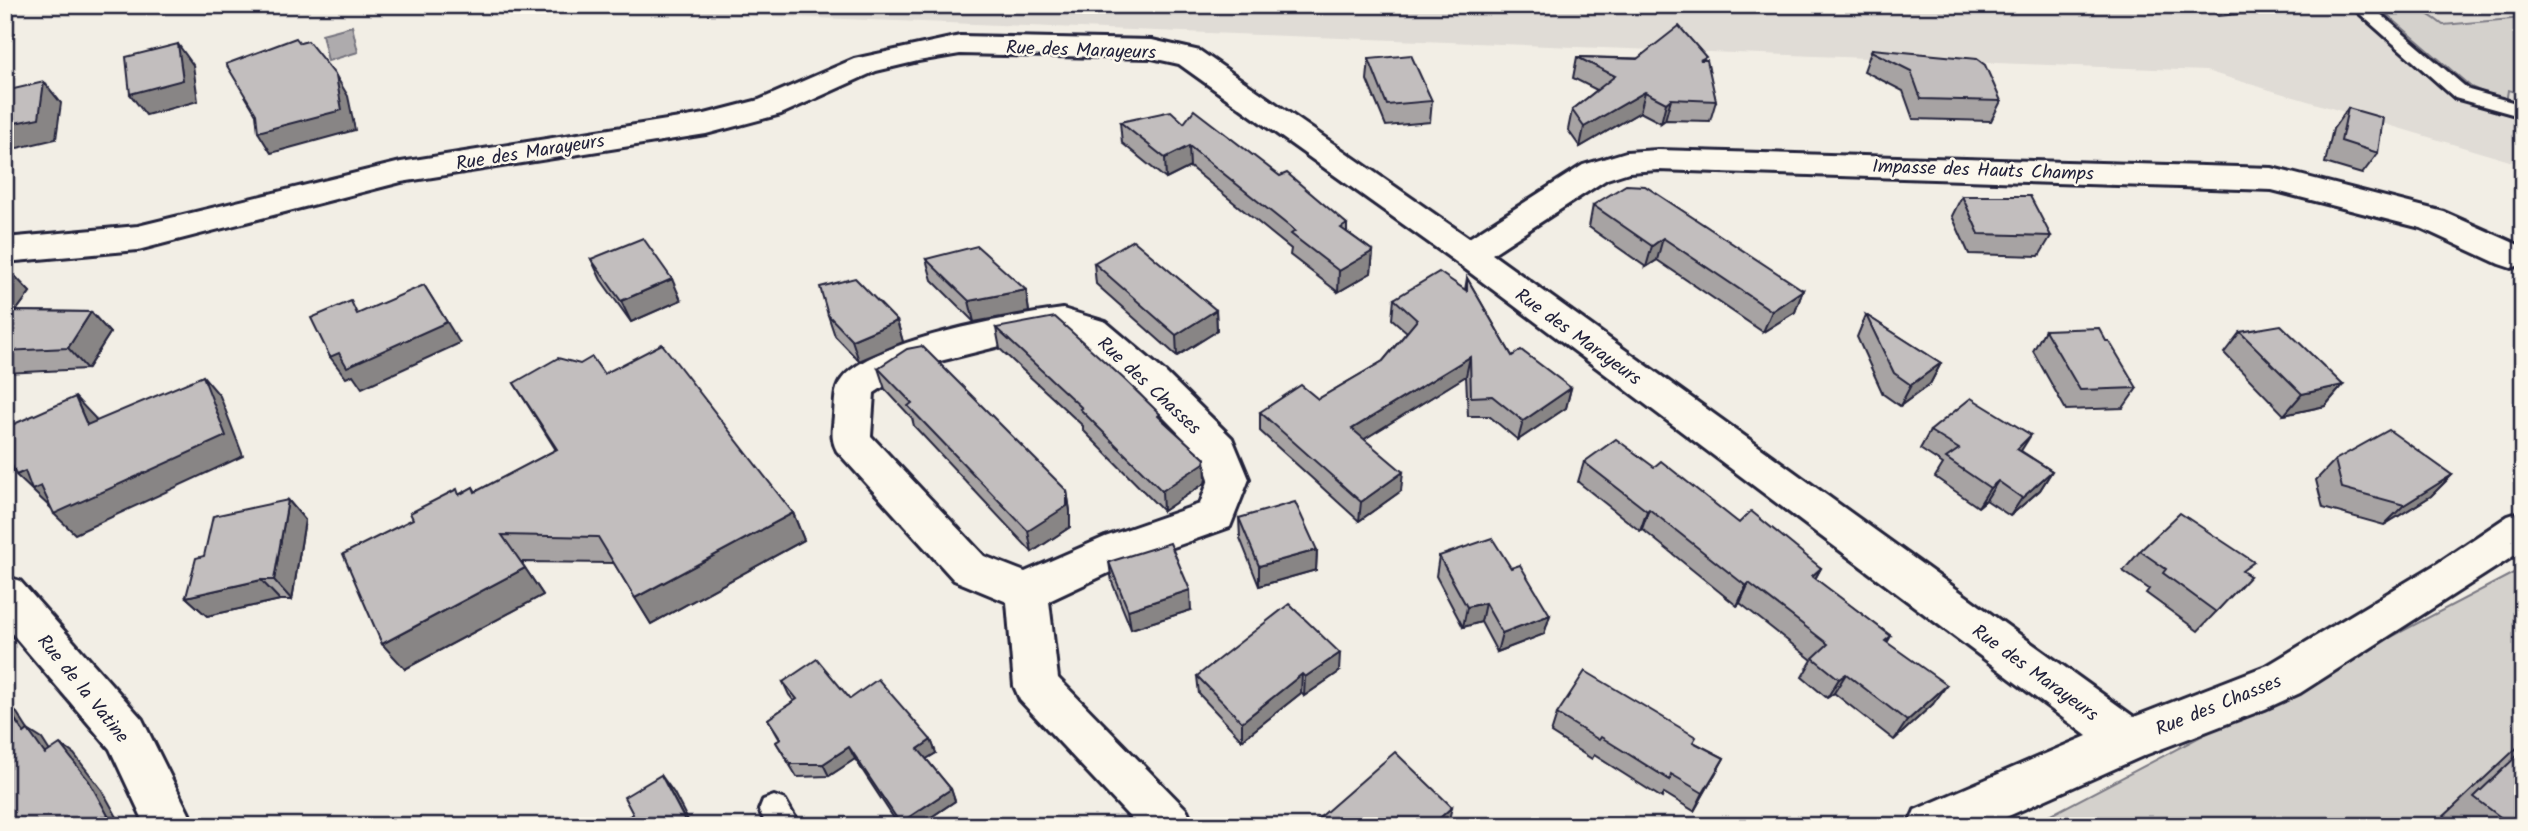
<svg xmlns="http://www.w3.org/2000/svg" width="2528" height="831" viewBox="0 0 2528 831" font-family="Kalam,sans-serif">
<rect width="100%" height="100%" fill="#f2eee5"/>
<filter id="ink" filterUnits="userSpaceOnUse"><feTurbulence type="fractalNoise" baseFrequency=".0143" numOctaves="2"/><feDisplacementMap in="SourceGraphic" scale="14" xChannelSelector="R" yChannelSelector="G"/><feConvolveMatrix kernelMatrix="1 2 1 2 8 2 1 2 1" color-interpolation-filters="sRGB"/></filter>
<g filter="url(#ink)">
<!-- built -->
<polygon fill="#e0dcd6" points="478,5 2523,5 2523,165 2206,71"/>
<!-- green -->
<g fill="#d4d1cc" stroke="#7b7a84" stroke-width="2">
<path d="M 2376,5 C 2406,5 2418,5 2443,25 L 2523,18 L 2523,94 L 2508,90 L 2506,103 L 2471,87 Z"/>
<polygon points="2523,568 2523,744 2439,821 2445,826 2054,826 2039,821"/>
</g>
<!-- water -->
<polygon fill="#aeabad" stroke="#76747f" stroke-width="2" points="352,26 358,52 328,61 322,34"/>
<g fill="none" stroke-linecap="round" stroke-linejoin="round">
<!-- lane casing -->
<g stroke="#22223b" stroke-width="6">
<g id="lane">
<polygon points="2350,5 2370,5 2469,90 2523,105 2523,117 2455,98"/>
<polygon points="774,796 785,800 800,826 767,826 759,810 763,800"/>
</g>
</g>
<!-- street casing -->
<g stroke="#22223b" stroke-width="6">
<g id="street">
<polygon points="960,36 1152,40 1200,51 1469,238 1583,165 1626,152 1658,150 2272,168 2444,212 2523,247 2523,264 2511,268 2499,264 2421,228 2272,190 1658,170 1629,172 1607,179 1492,254 2134,717 2268,665 2438,563 2508,516 2523,511 2523,550 2300,693 2265,709 2145,755 1986,826 1908,826 1915,810 2087,736 1456,262 1179,64 1152,58 960,54 918,61 876,71 781,114 706,134 401,182 138,250 5,262 5,238 138,226 401,162 705,114 759,100 854,59"/>
<path d="M 1063,309 L 1106,322 L 1165,372 L 1232,438 L 1249,479 L 1230,527 L 1134,561 L 1049,601 L 1058,678 L 1187,810 L 1194,826 L 1138,826 L 1020,700 L 1014,686 L 1007,602 L 954,580 L 837,451 C 830,438 833,429 834,415 C 835,403 834,388 842,379 C 873,339 1012,316 1063,309 ZM 1063,335 L 1080,340 L 1139,392 L 1201,456 L 1209,479 L 1200,504 L 1105,537 L 1025,572 L 984,556 L 871,436 L 874,393 L 912,368 L 1024,340 Z"/>
<polygon points="5,576 20,581 142,719 195,826 146,826 110,749 5,625"/>
</g>
</g>
<!-- lane -->
<use href="#lane" fill="#fbf7ec" fill-rule="evenodd"/>
<!-- street -->
<use href="#street" fill="#fbf7ec" fill-rule="evenodd"/>
</g>
<!-- wall -->
<g fill="#a7a3a3" stroke="#22223b" stroke-width="2">
<polygon points="2207,5 2300,5 2297,9 2218,16"/>
<polygon points="1872,49 2001,101 1991,121 1913,119 1903,91 1864,71"/>
<polygon points="1577,57 1705,60 1716,101 1710,121 1665,120 1661,123 1640,112 1580,147 1568,130 1572,110 1597,90 1573,78"/>
<polygon points="1369,59 1432,101 1430,122 1386,126 1367,80"/>
<polygon points="2348,108 2378,153 2362,174 2325,163 2333,129"/>
<polygon points="1120,122 1184,123 1280,176 1347,224 1347,232 1373,251 1371,273 1338,292 1290,255 1291,249 1190,167 1166,179 1122,143"/>
<polygon points="1962,196 2051,236 2039,256 1969,254 1952,216"/>
<polygon points="1593,205 1803,290 1795,312 1763,332 1657,260 1646,267 1589,227"/>
<polygon points="591,259 681,300 631,322 601,280"/>
<polygon points="926,259 1026,290 1029,312 974,322 932,280"/>
<polygon points="1094,263 1216,310 1217,331 1177,356 1096,284"/>
<polygon points="5,271 10,271 30,292 16,311 91,312 110,333 87,369 5,373"/>
<polygon points="1467,278 1512,356 1571,388 1566,408 1518,440 1489,416 1468,416 1466,376 1364,439 1401,491 1359,521 1260,431 1260,412 1318,399 1383,361 1407,332 1392,319 1394,299 1465,290"/>
<polygon points="828,315 897,321 903,342 859,361 835,336"/>
<polygon points="1866,315 1941,363 1930,384 1900,406 1883,394 1857,337"/>
<polygon points="996,328 1160,414 1160,418 1205,459 1206,479 1205,483 1163,511 1083,430 1083,426 1000,349"/>
<polygon points="2045,330 2137,388 2123,408 2066,410 2033,351"/>
<polygon points="2240,332 2343,385 2325,406 2284,415 2224,353"/>
<polygon points="878,368 1067,491 1070,511 1070,527 1032,552 914,426 912,418 885,389"/>
<polygon points="604,374 793,513 804,540 651,624 614,563 521,562 543,595 405,669 413,519 473,487 476,492 556,450 514,383"/>
<polygon points="1930,431 2021,451 2052,471 2040,490 2010,516 1986,500 1978,507 1935,477 1943,464 1920,449"/>
<polygon points="2335,460 2452,475 2431,496 2384,525 2323,508 2316,480"/>
<polygon points="1584,462 1654,467 1739,523 1821,568 1815,579 1891,636 1887,643 1933,704 1894,740 1834,693 1827,698 1802,677 1812,660 1740,603 1737,606 1642,529 1640,531 1578,482"/>
<polygon points="288,500 305,520 292,600 280,600 207,616 186,597 204,556"/>
<polygon points="1239,518 1317,550 1316,570 1259,586 1240,538"/>
<polygon points="2140,551 2250,576 2198,631 2146,593 2149,589 2123,571"/>
<polygon points="1439,556 1511,568 1550,615 1544,634 1497,652 1481,622 1463,627 1436,576"/>
<polygon points="1109,562 1191,610 1131,629 1112,582"/>
<polygon points="1339,672 1304,696 1301,693 1242,740 1199,694 1197,676"/>
<polygon points="783,682 850,699 931,740 936,753 926,759 951,789 955,801 918,826 899,826 855,759 829,776 797,777 776,742 780,740 768,719 794,701 789,695"/>
<polygon points="1557,714 1693,742 1724,758 1694,811 1664,793 1662,798 1594,755 1592,759 1551,733"/>
<polygon points="2523,742 2523,826 2445,826 2439,821"/>
</g>
<!-- shaded-wall -->
<g fill="#888585" stroke="#22223b" stroke-width="2">
<polygon points="178,44 193,65 198,101 146,115 130,94"/>
<polygon points="336,76 348,96 355,130 271,153 258,132"/>
<polygon points="44,82 61,103 56,139 9,150 5,145 5,125"/>
<polygon points="1645,92 1640,112 1580,147 1584,127"/>
<polygon points="1671,99 1665,120 1661,123 1666,103"/>
<polygon points="1189,146 1190,167 1166,179 1165,158"/>
<polygon points="1663,238 1657,260 1646,267 1652,246"/>
<polygon points="1373,251 1371,273 1338,292 1339,271"/>
<polygon points="10,271 30,292 5,326 5,278"/>
<polygon points="672,279 681,300 631,322 621,301"/>
<polygon points="424,285 460,343 362,388 353,375 346,378 330,357"/>
<polygon points="1026,290 1029,312 974,322 969,301"/>
<polygon points="1803,290 1795,312 1763,332 1772,311"/>
<polygon points="1216,310 1217,331 1177,356 1176,335"/>
<polygon points="91,312 110,333 87,369 68,348"/>
<polygon points="897,321 903,342 859,361 852,340"/>
<polygon points="1470,357 1466,376 1350,448 1352,429"/>
<polygon points="1941,363 1930,384 1900,406 1911,385"/>
<polygon points="203,376 220,396 243,456 75,534 54,514"/>
<polygon points="2343,385 2325,406 2284,415 2302,394"/>
<polygon points="1571,388 1566,408 1518,440 1523,421"/>
<polygon points="75,397 95,418 106,445 87,425"/>
<polygon points="2031,435 2019,454 2017,449"/>
<polygon points="1205,459 1206,479 1205,483 1163,511 1162,491"/>
<polygon points="25,471 62,506 53,510 16,475"/>
<polygon points="2052,471 2040,490 2010,516 2022,498"/>
<polygon points="1403,472 1401,491 1359,521 1361,502"/>
<polygon points="2452,475 2431,496 2384,525 2404,505"/>
<polygon points="1998,481 1986,500 1978,507 1990,488"/>
<polygon points="1067,491 1070,511 1070,527 1032,552 1028,531"/>
<polygon points="288,500 305,520 292,600 274,580"/>
<polygon points="1649,509 1642,529 1640,531 1647,511"/>
<polygon points="793,513 804,540 651,624 635,598"/>
<polygon points="1317,550 1316,570 1259,586 1259,566"/>
<polygon points="525,568 543,595 405,669 382,644"/>
<polygon points="1821,568 1810,588 1812,576"/>
<polygon points="261,580 280,600 207,616 186,597"/>
<polygon points="1749,583 1740,603 1737,606 1746,586"/>
<polygon points="1190,590 1191,610 1131,629 1128,610"/>
<polygon points="1485,603 1481,622 1463,627 1467,607"/>
<polygon points="1550,615 1544,634 1497,652 1502,633"/>
<polygon points="1340,653 1339,672 1304,696 1305,677"/>
<polygon points="1302,674 1301,693 1242,740 1242,722"/>
<polygon points="1846,674 1834,693 1827,698 1839,679"/>
<polygon points="1947,685 1933,704 1894,740 1907,721"/>
<polygon points="5,704 17,713 28,730 42,739 58,764 45,754 24,733"/>
<polygon points="931,740 936,753 923,761 918,749"/>
<polygon points="60,744 74,754 102,790 122,826 105,826"/>
<polygon points="849,747 855,759 829,776 823,764"/>
<polygon points="1724,758 1714,776 1694,811 1703,793"/>
<polygon points="661,775 674,793 691,826 688,826"/>
<polygon points="951,789 955,801 918,826 901,826 900,823"/>
<polygon points="1452,807 1448,824 1446,826 1431,826"/>
</g>
<!-- building -->
<g fill="#c2bebe" stroke="#22223b" stroke-width="2">
<polygon points="1679,26 1706,57 1700,60 1707,60 1716,101 1671,99 1666,103 1645,92 1584,127 1572,110 1615,76 1577,57 1637,59"/>
<polygon points="296,38 300,43 308,41 336,76 342,110 258,132 256,114 226,64"/>
<polygon points="178,44 183,80 130,94 126,57"/>
<polygon points="1872,49 1977,59 1985,65 2001,101 1921,99 1911,71 1871,51"/>
<polygon points="1411,55 1432,101 1387,105 1369,59"/>
<polygon points="44,82 39,118 5,125 5,91"/>
<polygon points="2348,108 2383,118 2378,153 2341,141"/>
<polygon points="1194,110 1280,176 1287,173 1347,224 1341,228 1373,251 1339,271 1291,234 1295,231 1189,146 1165,158 1120,122 1171,111 1184,123"/>
<polygon points="1626,185 1645,186 1803,290 1772,311 1663,238 1652,246 1593,205"/>
<polygon points="1962,196 2030,196 2051,236 1979,234"/>
<polygon points="643,238 672,279 621,301 591,259"/>
<polygon points="1133,240 1216,310 1176,335 1094,263"/>
<polygon points="977,246 1026,290 969,301 926,259"/>
<polygon points="5,271 10,271 5,278"/>
<polygon points="1439,272 1467,291 1467,278 1512,356 1521,350 1571,388 1523,421 1492,396 1471,397 1470,357 1352,429 1403,472 1361,502 1260,412 1301,385 1318,399 1383,361 1417,320 1394,299"/>
<polygon points="855,278 897,321 852,340 828,315 820,287"/>
<polygon points="424,285 447,322 347,367 339,353 330,357 311,318 351,301 357,314"/>
<polygon points="8,311 91,312 68,348 5,351 5,314"/>
<polygon points="1866,315 1941,363 1911,385 1894,373"/>
<polygon points="1055,317 1124,379 1160,414 1158,416 1205,459 1204,463 1162,491 1080,409 1082,408 996,328"/>
<polygon points="2281,325 2343,385 2302,394 2240,332"/>
<polygon points="2099,328 2106,341 2109,341 2137,388 2080,390 2045,330"/>
<polygon points="662,344 793,513 635,598 598,537 502,535 525,568 382,644 343,554 413,519 410,513 457,489 459,495 473,487 475,492 557,449 514,383 558,358 580,364 592,357 604,374"/>
<polygon points="922,346 1067,491 1067,506 1028,531 908,406 912,403 878,368 907,349"/>
<polygon points="203,376 226,436 54,514 41,486 32,490 25,471 16,475 5,449 5,428 75,397 87,425"/>
<polygon points="1971,398 2031,435 2017,449 2052,471 2022,498 1998,481 1990,488 1946,458 1959,449 1930,431"/>
<polygon points="2389,430 2452,475 2404,505 2342,488 2335,460"/>
<polygon points="1616,439 1654,467 1661,461 1739,523 1751,511 1821,568 1812,576 1891,636 1885,641 1947,685 1907,721 1846,674 1839,679 1813,658 1828,644 1749,583 1746,586 1649,509 1647,511 1584,462"/>
<polygon points="288,500 274,580 261,580 186,597 196,558 204,556 213,516"/>
<polygon points="1295,502 1317,550 1259,566 1239,518"/>
<polygon points="2180,513 2254,562 2242,571 2250,576 2216,612 2163,573 2166,569 2140,551"/>
<polygon points="1492,538 1511,568 1520,565 1550,615 1502,633 1485,603 1467,607 1439,556"/>
<polygon points="1170,543 1190,590 1128,610 1109,562"/>
<polygon points="1289,604 1340,653 1305,677 1302,674 1242,722 1197,676"/>
<polygon points="817,659 850,699 878,679 931,740 918,749 951,789 900,823 849,747 823,764 790,764 776,742 781,739 768,719 797,699 783,682"/>
<polygon points="1585,671 1696,737 1693,742 1724,758 1703,793 1671,774 1670,780 1601,737 1599,740 1557,714"/>
<polygon points="5,706 24,733 28,730 45,754 60,744 89,781 111,821 105,826 5,826 5,818 9,816 5,810"/>
<polygon points="2523,750 2523,826 2512,826 2474,797"/>
<polygon points="1395,752 1452,807 1431,826 1310,826"/>
<polygon points="661,775 688,826 612,826 633,814 624,797"/>
</g>
</g>
<g text-anchor="middle" stroke-width="5" stroke-linejoin="round" paint-order="stroke">
<!-- street labels -->
<g font-size="19" fill="#22223b" stroke="#fbf7ec">
<text transform="translate(1081 49) rotate(2)" y="7">Rue des Marayeurs</text>
<text transform="translate(530 151) rotate(-9)" y="7">Rue des Marayeurs</text>
<text transform="translate(1983 169) rotate(2)" y="7">Impasse des Hauts Champs</text>
<text transform="translate(1579 336) rotate(36)" y="7">Rue des Marayeurs</text>
<text transform="translate(1150 385) rotate(43)" y="7">Rue des Chasses</text>
<text transform="translate(2036 672) rotate(36)" y="7">Rue des Marayeurs</text>
<text transform="translate(84 688) rotate(51)" y="7">Rue de la Vatine</text>
<text transform="translate(2218 704) rotate(-22)" y="7">Rue des Chasses</text>
</g>
</g>
<!-- margin -->
<rect width="2528" height="831" fill="none" stroke="#fbf7ec" stroke-width="28"/>
<rect x="14" y="14" width="2500" height="803" fill="none" stroke="#22223b" stroke-width="2.5" filter="url(#ink)"/>
</svg>
